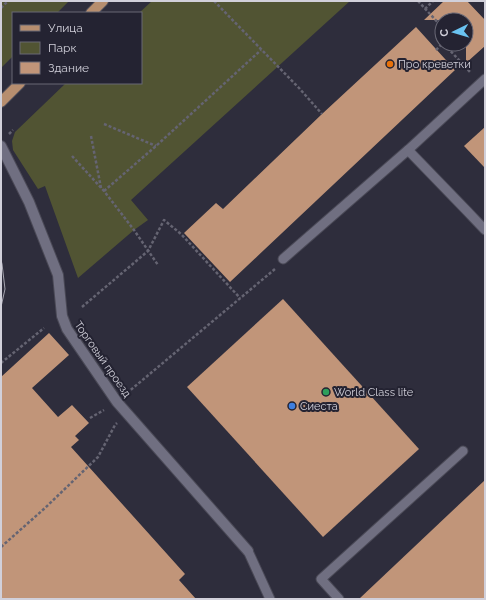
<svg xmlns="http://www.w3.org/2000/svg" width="486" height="600" viewBox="0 0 486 600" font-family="Raleway,sans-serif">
<rect width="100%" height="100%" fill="#2e2d3c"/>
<!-- green -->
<g fill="#515433">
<polygon points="1,1 69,1 57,13 13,13 13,56 1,68"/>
<polygon points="152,1 350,1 131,200 148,220 134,230 78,278 45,186 38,189 13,150 12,141 15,132 66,83 141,83 141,13 139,13"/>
</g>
<!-- building -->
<g fill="#c19579">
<polygon points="444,1 467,1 485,20 485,46 466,63 466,20 424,20"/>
<polygon points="416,27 455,70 230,282 184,233 216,203 223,209 322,114"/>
<polygon points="485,127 485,168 464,146"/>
<polygon points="283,299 419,449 323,537 187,387"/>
<polygon points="49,333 69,355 32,388 58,417 72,405 89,423 75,436 79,440 71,447 185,574 179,580 196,599 1,599 1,377"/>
<polygon points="485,480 485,599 359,599"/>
</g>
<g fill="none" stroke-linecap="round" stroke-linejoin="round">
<!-- lane casing -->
<g stroke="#4a4956" stroke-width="11">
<g id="lane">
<polyline points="408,150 485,79"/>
<polyline points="283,259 408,150 467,211 485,230"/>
<polyline points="248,551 270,599"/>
<polyline points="339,599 321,579 463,451"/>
</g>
</g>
<!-- street casing -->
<g stroke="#4a4956" stroke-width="12">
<polyline id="street" points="1,146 29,202 58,275 62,316 67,329 117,402 248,551"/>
</g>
<!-- primary casing -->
<g stroke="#4a4956" stroke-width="12">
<g id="primary">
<polyline points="91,13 103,1"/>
<polyline points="1,102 20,83"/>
</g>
</g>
<!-- path -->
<g stroke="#656472" stroke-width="2.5" stroke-dasharray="3 2" stroke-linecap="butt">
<polyline points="214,1 299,88 322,114"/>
<polyline points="418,1 442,27"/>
<polyline points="1,8 8,1"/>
<polyline points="425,9 433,1"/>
<polyline points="444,44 471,73"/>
<polyline points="436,50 442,44"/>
<polyline points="104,124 156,146"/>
<polyline points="9,134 13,130"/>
<polyline points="91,136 101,188"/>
<polyline points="72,156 104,191 134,230 158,265"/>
<polyline points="104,191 156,146 261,50"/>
<polyline points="82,307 148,251 164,220 181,234 240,298"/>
<polyline points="1,363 44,328"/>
<polyline points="127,393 275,269"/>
<polyline points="90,418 104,410"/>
<polyline points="1,547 45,508 98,457 115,425 117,423"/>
</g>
<!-- lane -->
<use href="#lane" stroke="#706f81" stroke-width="9"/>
<!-- street -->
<use href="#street" stroke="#706f81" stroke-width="10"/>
<!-- primary -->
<use href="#primary" stroke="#b78e6f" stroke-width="10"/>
<!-- tram -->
<polyline stroke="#a6a5b0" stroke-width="1" points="1,260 2,264 5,289 1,307"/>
</g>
<!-- markers -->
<circle fill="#e8710a" stroke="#242332" stroke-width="1.5" cx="390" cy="64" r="4"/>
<circle fill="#2e9e5b" stroke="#242332" stroke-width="1.5" cx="326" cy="392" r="4"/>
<circle fill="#3f7fe0" stroke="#242332" stroke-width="1.5" cx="292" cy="406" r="4"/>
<g text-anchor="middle" stroke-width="4" stroke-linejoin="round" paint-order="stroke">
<!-- poi labels -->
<g font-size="11" fill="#d1d0da" stroke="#242332" text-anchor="start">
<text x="398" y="68">Про креветки</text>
<text x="334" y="396">World Class lite</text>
<text x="300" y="410">Сиеста</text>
</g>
<!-- street labels -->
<g font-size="11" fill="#d1d0da" stroke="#242332">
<text transform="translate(103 359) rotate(55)" y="4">Торговый проезд</text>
</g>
</g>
<!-- border -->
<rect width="486" height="600" fill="none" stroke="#d1d0da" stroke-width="4"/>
<!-- legend -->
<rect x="12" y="12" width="130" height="72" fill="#242332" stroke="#696875"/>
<rect x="20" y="25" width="20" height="6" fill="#b78e6f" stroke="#696875"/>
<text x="48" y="32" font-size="12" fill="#d1d0da">Улица</text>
<rect x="20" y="42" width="20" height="12" fill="#515433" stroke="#696875"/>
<text x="48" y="52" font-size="12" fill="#d1d0da">Парк</text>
<rect x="20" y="62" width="20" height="12" fill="#c19579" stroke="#696875"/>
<text x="48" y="72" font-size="12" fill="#d1d0da">Здание</text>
<!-- north arrow -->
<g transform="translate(454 32) rotate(265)"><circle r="19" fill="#242332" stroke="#696875"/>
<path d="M0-3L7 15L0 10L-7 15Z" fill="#6ac3f1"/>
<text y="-6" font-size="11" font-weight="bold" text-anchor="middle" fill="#d1d0da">С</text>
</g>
</svg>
